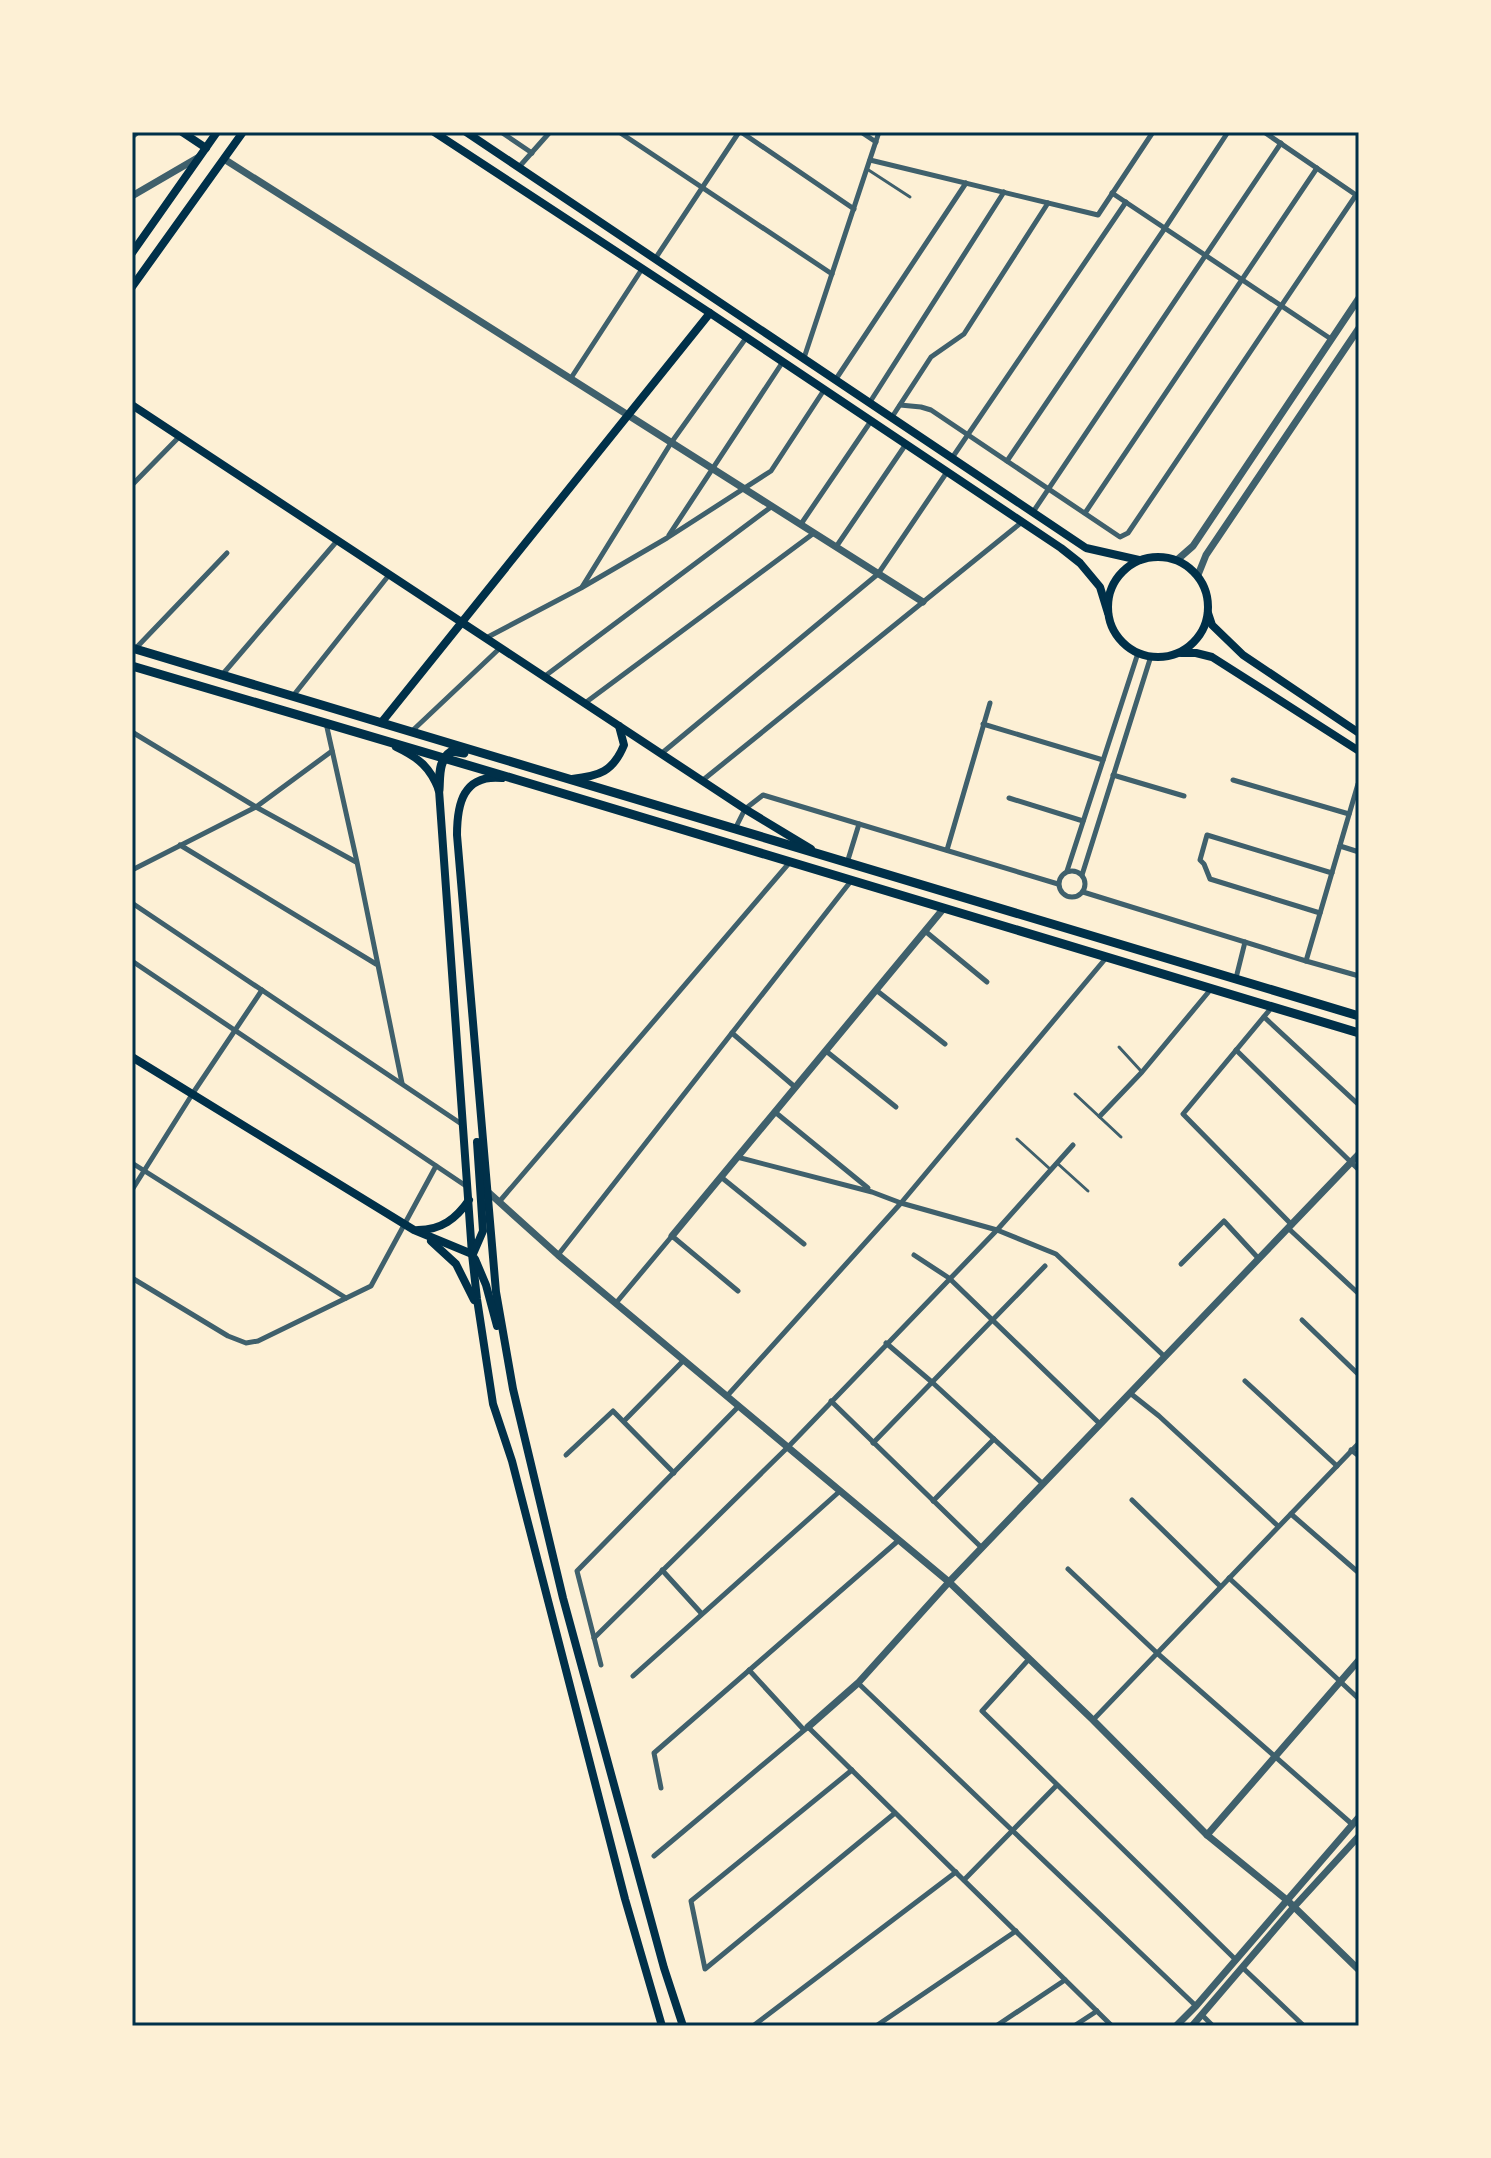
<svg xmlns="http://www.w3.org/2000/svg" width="1491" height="2158" viewBox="0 0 1491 2158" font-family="'Roboto Condensed',sans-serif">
<rect width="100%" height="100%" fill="#fdf0d5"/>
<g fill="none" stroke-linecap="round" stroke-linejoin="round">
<!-- service -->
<g stroke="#3f606c" stroke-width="3">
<polyline points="867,169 910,197"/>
<polyline points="1119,1047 1141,1071"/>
<polyline points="1075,1094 1121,1137"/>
<polyline points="1017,1139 1050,1169"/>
<polyline points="1057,1163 1088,1191"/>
</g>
<!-- minor -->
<g stroke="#3f606c" stroke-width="5">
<polyline points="501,132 532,153"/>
<polyline points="619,132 832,274"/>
<polyline points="741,132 854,209"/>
<polyline points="861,132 876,142"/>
<polyline points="1264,132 1359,197"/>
<polyline points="132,137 138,132"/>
<polyline points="870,160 1098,215 1153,132"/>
<polyline points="519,167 550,132"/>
<polyline points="1112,193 1331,339"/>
<polyline points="655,259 739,132"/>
<polyline points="804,358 879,132"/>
<polyline points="571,378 642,269"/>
<polyline points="836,379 966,183"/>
<polyline points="870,402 1004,192"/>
<polyline points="900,405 921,407 931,410 1120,537 1128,533 1356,195"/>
<polyline points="892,417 931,357 964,334 1048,203"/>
<polyline points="952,458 1126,202"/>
<polyline points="1007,461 1165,228 1228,132"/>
<polyline points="132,485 179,437"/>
<polyline points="1033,512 1281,143"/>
<polyline points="1085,513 1317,168"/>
<polyline points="801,524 871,421"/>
<polyline points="669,535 782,363"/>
<polyline points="836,547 906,444"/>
<polyline points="582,587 671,443 746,338"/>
<polyline points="486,638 581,588 667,538 771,471 824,390"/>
<polyline points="136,648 227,553"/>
<polyline points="222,675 337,541"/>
<polyline points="545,676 771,507"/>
<polyline points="293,696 389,575"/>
<polyline points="585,703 814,533"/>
<polyline points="326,723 357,862 402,1083"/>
<polyline points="983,724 1103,760"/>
<polyline points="132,732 256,807 356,862"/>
<polyline points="411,732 500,648"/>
<polyline points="662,753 878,574 947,472"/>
<polyline points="1113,775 1184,796"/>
<polyline points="703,780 1022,522"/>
<polyline points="1233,780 1349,814"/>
<polyline points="1009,798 1083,821"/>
<polyline points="735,829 745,809 763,795 1058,884"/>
<polyline points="180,845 376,964"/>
<polyline points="1340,846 1359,852"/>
<polyline points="947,850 990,703"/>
<polyline points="847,863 859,824"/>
<polyline points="132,870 256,807 332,751"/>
<circle cx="1072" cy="884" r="13"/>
<polyline points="1067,871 1138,653"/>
<polyline points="1082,875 1151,656"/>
<polyline points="1083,892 1306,961 1359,976"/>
<polyline points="132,903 463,1125"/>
<polyline points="1320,913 1210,879 1204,864 1200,860 1207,835 1332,873"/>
<polyline points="925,931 987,982"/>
<polyline points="132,961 466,1186"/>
<polyline points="1306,961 1358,784"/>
<polyline points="1236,978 1245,942"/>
<polyline points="876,990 945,1044"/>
<polyline points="1272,1007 1183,1114 1292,1225"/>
<polyline points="1264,1017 1359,1105"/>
<polyline points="732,1033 795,1087"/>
<polyline points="1236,1050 1359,1170"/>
<polyline points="826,1051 896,1107"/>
<polyline points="775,1112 868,1188"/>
<polyline points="1100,1116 1142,1072 1211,989"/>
<polyline points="737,1157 872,1192 901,1203 997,1230 1056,1254 1164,1356"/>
<polyline points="132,1163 346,1298"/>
<polyline points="721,1177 804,1244"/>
<polyline points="132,1190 193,1093 262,990"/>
<polyline points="499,1202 790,862"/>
<polyline points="1288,1228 1359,1294"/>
<polyline points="558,1255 851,881"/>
<polyline points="914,1255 949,1278 1100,1424"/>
<polyline points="1181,1264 1224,1221 1259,1259"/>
<polyline points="132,1278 228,1336 246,1343 258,1341 371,1286 436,1166"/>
<polyline points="616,1303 672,1236 738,1291"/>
<polyline points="1302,1320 1359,1375"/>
<polyline points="886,1343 933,1383 1043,1484"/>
<polyline points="1245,1381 1337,1466"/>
<polyline points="1130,1393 1159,1416 1278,1526"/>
<polyline points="727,1396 901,1203 1106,958"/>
<polyline points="831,1401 982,1548"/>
<polyline points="624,1421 684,1360"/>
<polyline points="873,1443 1045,1266"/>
<polyline points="1351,1450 1359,1456"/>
<polyline points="566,1455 613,1411 674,1473"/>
<polyline points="1132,1500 1220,1586"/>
<polyline points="933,1501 994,1439"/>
<polyline points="1291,1514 1359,1573"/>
<polyline points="1068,1569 1157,1653 1353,1825"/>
<polyline points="662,1570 702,1614"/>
<polyline points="1229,1578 1359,1699"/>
<polyline points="594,1638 788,1447 997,1230 1073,1145"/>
<polyline points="1029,1659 982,1711 1236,1960"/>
<polyline points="601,1665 577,1571 739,1406"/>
<polyline points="749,1670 804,1730"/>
<polyline points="633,1676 840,1491"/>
<polyline points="858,1683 1196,2006"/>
<polyline points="1093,1720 1359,1443"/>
<polyline points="852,1770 691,1901 705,1969 895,1813"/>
<polyline points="661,1788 654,1753 899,1540"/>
<polyline points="654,1856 808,1727 1112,2026"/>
<polyline points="964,1880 1056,1786"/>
<polyline points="1243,1968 1304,2026"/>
<polyline points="1202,2015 1213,2026"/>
<polyline points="753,2026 956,1872"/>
<polyline points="876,2026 1016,1931"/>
<polyline points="996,2026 1065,1980"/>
<polyline points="1074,2026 1097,2011"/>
</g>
<!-- tertiary -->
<g stroke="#3f606c" stroke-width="7">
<polyline points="224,159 923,602"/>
<polyline points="132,196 199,157"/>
<polyline points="1177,560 1193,546 1359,298"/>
<polyline points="1198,575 1206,555 1359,328"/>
<polyline points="487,1191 558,1255 949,1582 1093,1720 1207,1835 1288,1901 1359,1970"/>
<polyline points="672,1236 944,908"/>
<polyline points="808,1727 858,1683 949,1582 1359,1154"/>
<polyline points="1207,1835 1359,1660"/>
<polyline points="1176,2026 1196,2006 1359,1817"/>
<polyline points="1192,2026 1293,1908 1359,1836"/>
</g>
<!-- secondary -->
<g stroke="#003049" stroke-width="8">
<polyline points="182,132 206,148"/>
<polyline points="434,132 710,313 1061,548 1080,563 1100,587 1108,613"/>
<polyline points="466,132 1086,548 1139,560"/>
<polyline points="132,253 217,132"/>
<polyline points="132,287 243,132"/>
<polyline points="132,405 745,809 811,849"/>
<circle cx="1158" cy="607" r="50"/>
<polyline points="1208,613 1212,625 1243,655 1359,733"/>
<polyline points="1181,653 1196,653 1212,657 1359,751"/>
<polyline points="381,723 710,313"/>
<path d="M 396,747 C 419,758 430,767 439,790 L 472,1254 L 477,1299 L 493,1404 L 512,1461 L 625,1899 L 662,2026"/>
<path d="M 502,778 C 463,774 457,804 457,835 L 496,1292 L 513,1389 L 563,1598 L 664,1968 L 683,2026"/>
<path d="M 572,779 C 599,776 613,772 624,745 L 619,726"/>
<polyline points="132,1057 414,1230 472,1254"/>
<path d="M 418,1230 C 441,1230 456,1219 469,1200"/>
<polyline points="431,1241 456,1264 474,1300"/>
<polyline points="473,1254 483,1231 477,1142"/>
<polyline points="475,1259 486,1285 497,1326"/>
</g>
<!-- primary -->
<g stroke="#003049" stroke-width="9">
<polyline points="132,648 1359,1016"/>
<polyline points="132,666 518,780 1359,1033"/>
<path d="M 439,790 C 440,775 438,760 452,751 L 464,753"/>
</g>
</g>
<!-- border -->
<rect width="1491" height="2158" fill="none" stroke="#fdf0d5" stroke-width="268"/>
<rect x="134" y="134" width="1223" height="1890" fill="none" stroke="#003049" stroke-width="3"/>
</svg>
